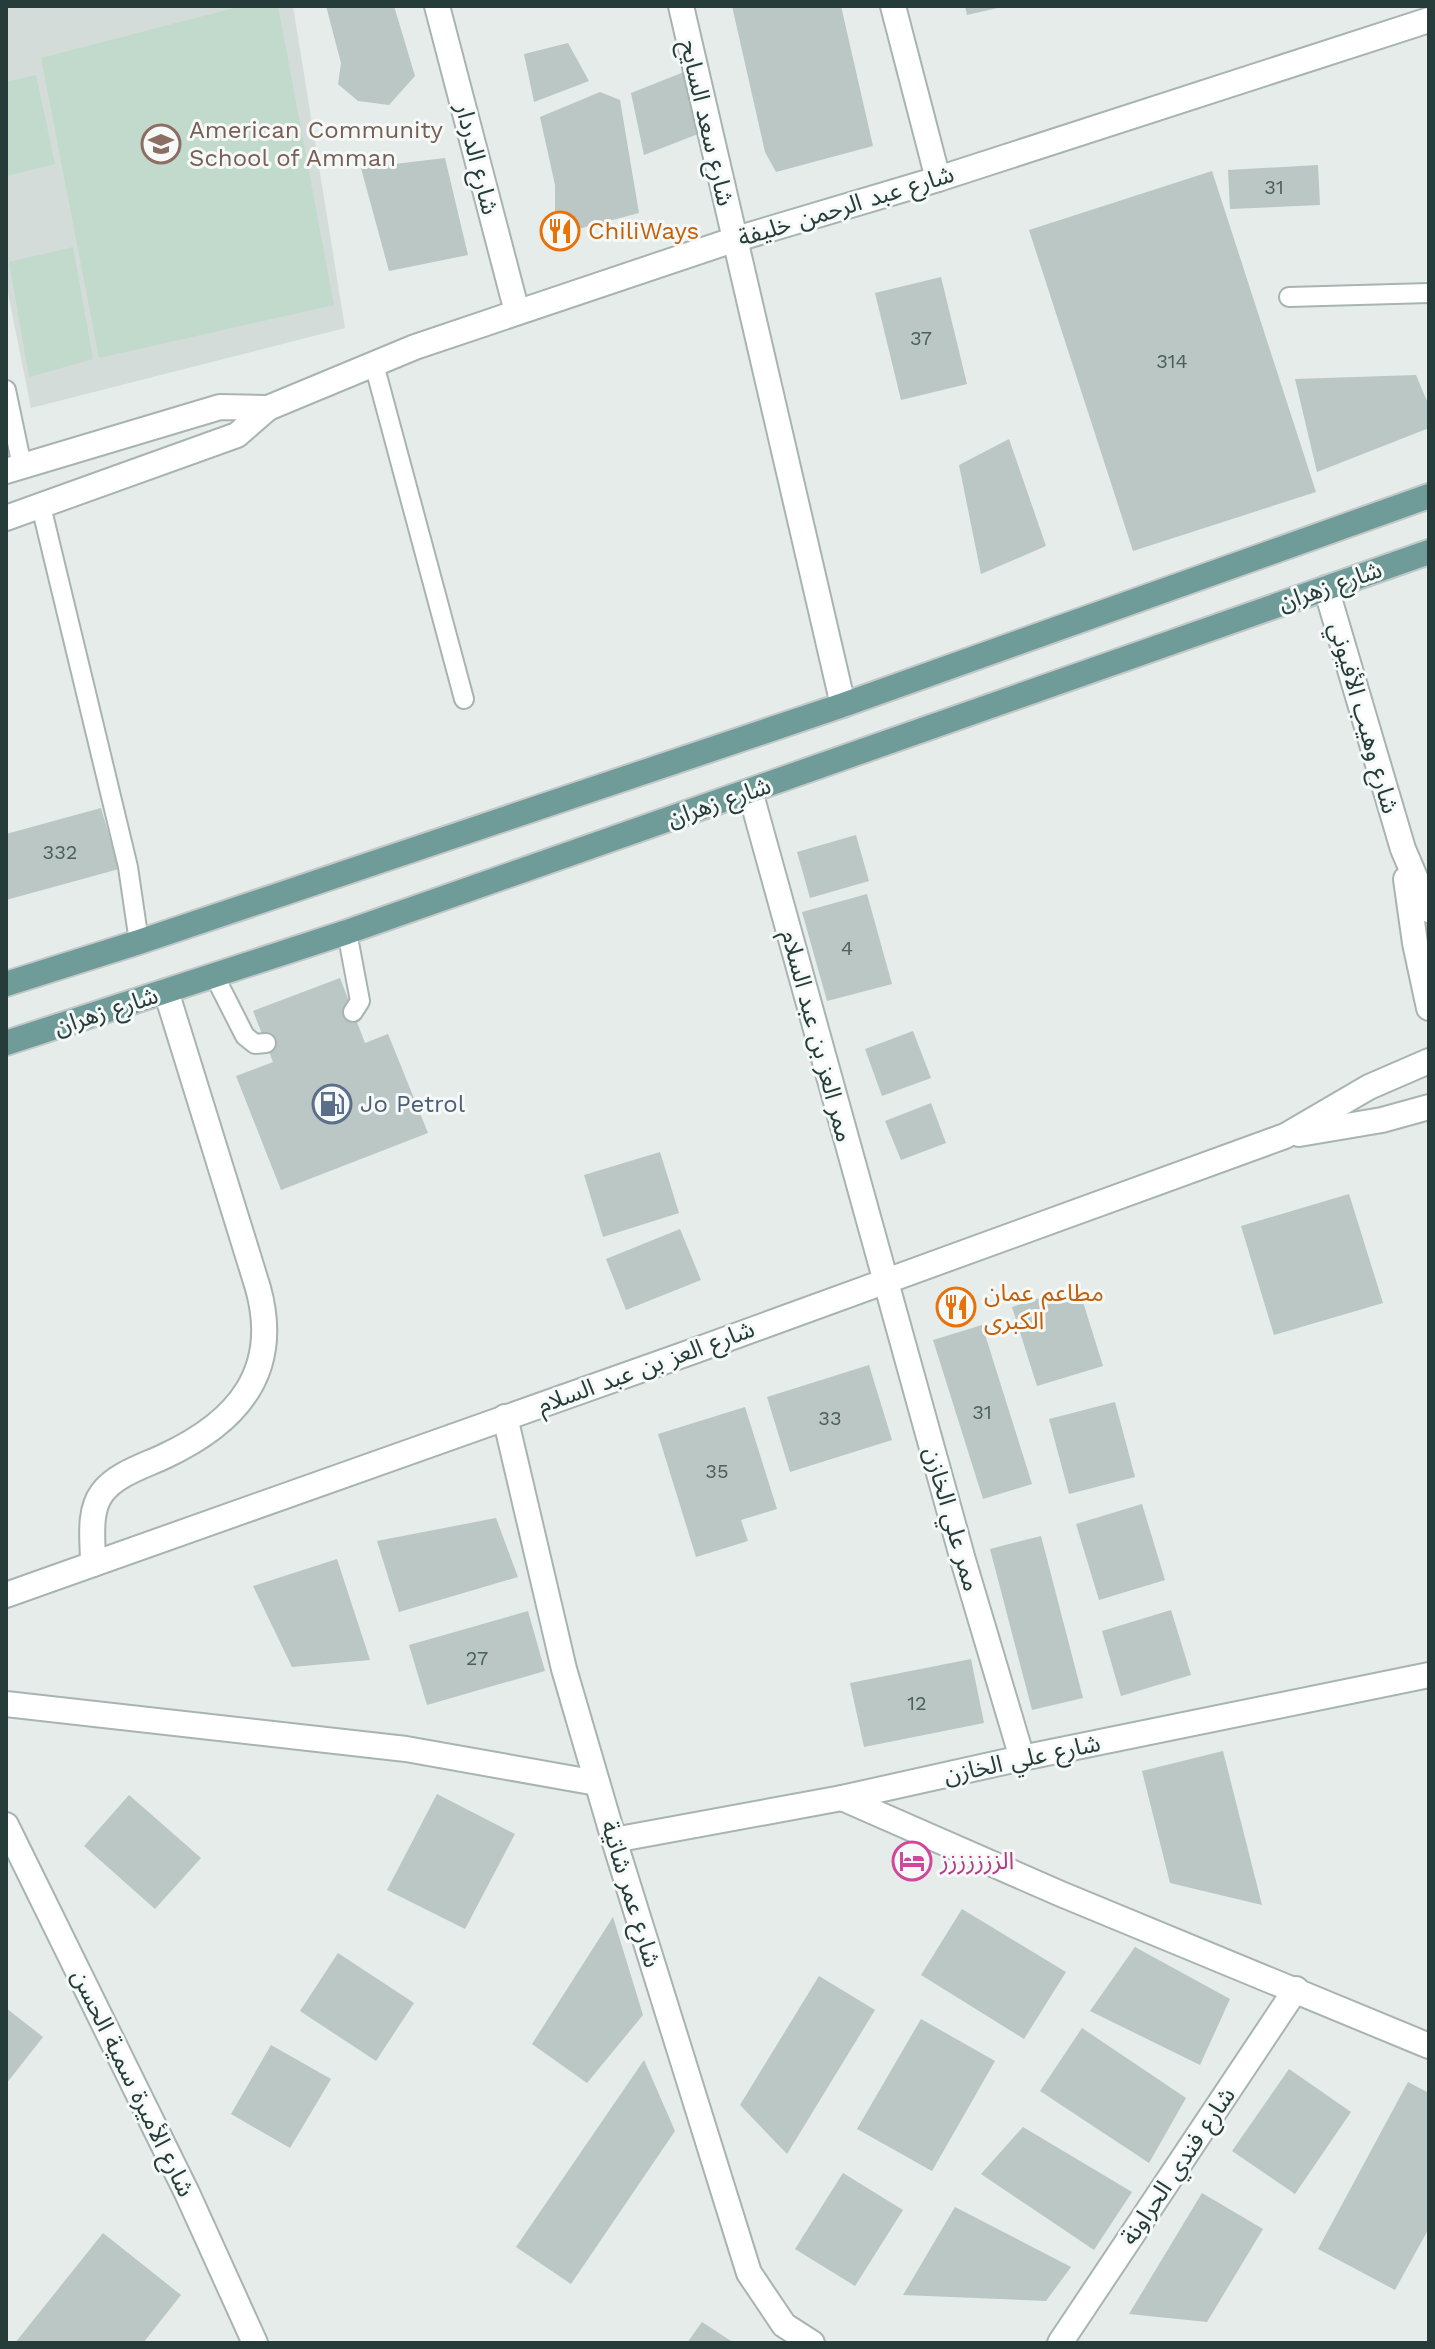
<svg xmlns="http://www.w3.org/2000/svg" width="1435" height="2349" viewBox="0 0 1435 2349" font-family="'Work Sans','Noto Sans Arabic',sans-serif">
<rect width="100%" height="100%" fill="#e5ecea"/>
<!-- built -->
<polygon fill="#d3dcd9" points="6,6 293,6 345,328 31,408 6,283"/>
<!-- green -->
<g fill="#c1dacc">
<polygon points="242,6 278,6 334,305 99,358 41,58"/>
<polygon points="36,75 55,164 6,176 6,82"/>
<polygon points="73,247 93,359 29,377 9,262"/>
</g>
<!-- building -->
<g fill="#bac7c4">
<polygon points="326,6 394,6 415,76 389,105 358,101 338,84 341,63"/>
<polygon points="732,6 841,6 873,146 776,172 765,152"/>
<polygon points="965,6 1002,6 1002,7 967,15"/>
<polygon points="568,43 589,81 534,102 524,54"/>
<polygon points="684,72 698,134 644,155 631,93"/>
<polygon points="600,92 620,100 639,213 555,235 555,185 540,117"/>
<polygon points="445,158 468,255 389,271 361,168"/>
<polygon points="1318,165 1320,205 1230,209 1228,170"/>
<polygon points="1212,171 1316,492 1133,551 1029,230"/>
<polygon points="941,277 967,384 901,400 875,293"/>
<polygon points="1416,375 1429,406 1429,428 1317,472 1295,379"/>
<polygon points="1009,439 1046,546 981,574 959,465"/>
<polygon points="101,808 119,869 6,900 6,834"/>
<polygon points="856,835 869,881 810,898 797,852"/>
<polygon points="867,894 892,984 827,1001 802,912"/>
<polygon points="340,978 365,1043 388,1034 428,1133 281,1190 236,1076 273,1062 253,1011"/>
<polygon points="913,1031 931,1078 882,1096 865,1049"/>
<polygon points="931,1103 946,1143 901,1160 885,1121"/>
<polygon points="660,1152 679,1213 603,1237 584,1175"/>
<polygon points="1349,1194 1383,1303 1274,1335 1241,1226"/>
<polygon points="680,1229 701,1280 626,1310 606,1259"/>
<polygon points="1078,1286 1103,1366 1037,1386 1012,1307"/>
<polygon points="982,1325 1032,1484 983,1499 933,1340"/>
<polygon points="869,1365 892,1440 790,1472 767,1397"/>
<polygon points="1115,1402 1135,1477 1069,1494 1049,1419"/>
<polygon points="745,1407 777,1509 741,1520 748,1541 696,1557 658,1434"/>
<polygon points="1142,1504 1165,1580 1099,1600 1076,1524"/>
<polygon points="496,1518 518,1577 399,1612 377,1541"/>
<polygon points="1041,1536 1083,1698 1032,1710 990,1549"/>
<polygon points="337,1559 370,1660 292,1667 253,1586"/>
<polygon points="1171,1610 1191,1675 1121,1696 1102,1631"/>
<polygon points="528,1611 545,1671 427,1705 409,1645"/>
<polygon points="971,1659 984,1723 864,1747 850,1683"/>
<polygon points="1223,1751 1262,1905 1170,1883 1142,1771"/>
<polygon points="437,1794 515,1834 465,1929 387,1890"/>
<polygon points="129,1795 201,1858 155,1909 84,1846"/>
<polygon points="962,1909 1066,1972 1024,2039 921,1975"/>
<polygon points="613,1917 643,2015 587,2083 532,2044"/>
<polygon points="1135,1947 1230,1999 1200,2065 1090,2011"/>
<polygon points="338,1953 414,2003 376,2061 300,2011"/>
<polygon points="819,1976 875,2010 787,2154 740,2105"/>
<polygon points="6,2008 43,2037 6,2084"/>
<polygon points="921,2019 995,2061 932,2171 857,2129"/>
<polygon points="1082,2028 1186,2098 1149,2163 1040,2091"/>
<polygon points="271,2045 331,2079 290,2148 231,2114"/>
<polygon points="644,2060 675,2131 571,2284 516,2247"/>
<polygon points="1289,2069 1351,2112 1295,2194 1232,2151"/>
<polygon points="1408,2082 1429,2093 1429,2228 1395,2290 1318,2249"/>
<polygon points="1023,2127 1132,2192 1094,2250 981,2174"/>
<polygon points="843,2173 903,2210 855,2286 795,2249"/>
<polygon points="1202,2193 1263,2229 1207,2322 1129,2314"/>
<polygon points="955,2207 1071,2267 1046,2301 903,2295"/>
<polygon points="103,2233 181,2295 143,2343 15,2343"/>
<polygon points="702,2322 734,2343 687,2343"/>
</g>
<g fill="none" stroke-linecap="round" stroke-linejoin="round">
<!-- service casing -->
<g stroke="#a8b4b2" stroke-width="22">
<g id="service">
<polyline points="1289,297 1429,293"/>
<polyline points="374,364 464,699"/>
<polyline points="6,390 22,466"/>
<polyline points="41,506 128,867 139,942"/>
<polyline points="347,932 360,1001 353,1012"/>
<polyline points="214,975 245,1036 255,1044 266,1043"/>
</g>
</g>
<!-- minor casing -->
<g stroke="#a8b4b2" stroke-width="28">
<g id="minor">
<polyline points="437,6 517,312"/>
<polyline points="681,6 843,705"/>
<polyline points="893,6 938,179"/>
<polyline points="1326,588 1403,849 1429,910"/>
<polyline points="750,791 963,1560 1022,1758"/>
<polyline points="1406,879 1415,943 1429,1008"/>
<polyline points="1299,1134 1382,1120 1429,1107"/>
<polyline points="505,1417 564,1669 614,1840 749,2273 784,2325 812,2343"/>
<path d="M 93,1564 C 93,1541 88,1512 102,1493 C 116,1474 144,1466 165,1456 C 238,1422 281,1371 258,1288 L 166,991"/>
<polyline points="6,1595 694,1351 1285,1136 1369,1087 1429,1061"/>
<polyline points="6,1704 406,1749 597,1783"/>
<polyline points="842,1798 1061,1894 1429,2046"/>
<polyline points="6,1825 187,2193 255,2343"/>
<polyline points="614,1840 842,1798 1022,1758 1429,1675"/>
<polyline points="1060,2343 1296,1989"/>
</g>
</g>
<!-- tertiary casing -->
<g stroke="#a8b4b2" stroke-width="28">
<g id="tertiary">
<polyline points="6,471 220,407 268,408"/>
<polyline points="6,518 237,435 268,408 415,347 733,240 938,179 1429,20"/>
</g>
</g>
<!-- primary casing -->
<g stroke="#c2c8c8" stroke-width="28">
<g id="primary">
<polyline points="6,984 139,942 843,705 1429,496"/>
<polyline points="6,1043 347,932 1429,552"/>
</g>
</g>
<!-- service -->
<use href="#service" stroke="#fff" stroke-width="18"/>
<!-- minor -->
<use href="#minor" stroke="#fff" stroke-width="24"/>
<!-- tertiary -->
<use href="#tertiary" stroke="#fff" stroke-width="24"/>
<!-- primary -->
<use href="#primary" stroke="#6f9c98" stroke-width="24"/>
</g>
<!-- icons -->
<defs>
<g id="school-ring" transform="scale(2)"><circle r="9.5" fill="#f5f9f8" stroke="#8d6e63" stroke-width="1.5"/><path d="M0-5L7-2L0 1L-7-2ZM-4 1L0 2.5L4 1V4Q0 6-4 4Z" fill="#8d6e63"/></g>
<g id="restaurant-ring" transform="scale(2)"><circle r="9.5" fill="#f5f9f8" stroke="#e8710a" stroke-width="1.5"/><path d="M-5-6h1v4h1v-4h1v4h1v-4h1v5L-1.5 .5V6h-2V.5L-5-1ZM5-6V6H3V1.5H1.5Q1.5-4 5-6Z" fill="#e8710a"/></g>
<g id="fuel-ring" transform="scale(2)"><circle r="9.5" fill="#f5f9f8" stroke="#5c6f8a" stroke-width="1.5"/><path d="M-5.5-6h7V0h2V4h1.3V-2.5L3-4.5l.8-.8L6-3V5H2.5V1h-1V6h-7ZM-4.2-4.7v3.2H.2V-4.7Z" fill="#5c6f8a"/></g>
<g id="hotel-ring" transform="scale(2)"><circle r="9.5" fill="#f5f9f8" stroke="#d1479c" stroke-width="1.5"/><path d="M-6-4.5h1.5V1H6V5H4.5V3h-9V5H-6ZM-4 0a1.8 1.8 0 1 1 3.6 0ZM.5 0V-2.5h3Q6-2.5 6 0Z" fill="#d1479c"/></g>
</defs>
<g fill-rule="evenodd">
<use href="#school-ring" x="161" y="144"/>
<use href="#restaurant-ring" x="560" y="231"/>
<use href="#fuel-ring" x="332" y="1104"/>
<use href="#restaurant-ring" x="956" y="1307"/>
<use href="#hotel-ring" x="912" y="1861"/>
</g>
<g text-anchor="middle" stroke-width="6" stroke-linejoin="round" paint-order="stroke">
<!-- number labels -->
<g font-size="20" fill="#4b5f5c">
<text x="1274" y="194">31</text>
<text x="921" y="345">37</text>
<text x="1172" y="368">314</text>
<text x="60" y="859">332</text>
<text x="847" y="955">4</text>
<text x="982" y="1419">31</text>
<text x="830" y="1425">33</text>
<text x="717" y="1478">35</text>
<text x="477" y="1665">27</text>
<text x="917" y="1710">12</text>
</g>
<!-- street labels -->
<g font-size="24" fill="#263c3a" stroke="#f5f9f8">
<text transform="translate(707 123) rotate(77)" y="8">شارع سعد السايح</text>
<text transform="translate(477 159) rotate(76)" y="8">شارع الدردار</text>
<text transform="translate(846 206) rotate(-17)" y="8">شارع عبد الرحمن خليفة</text>
<text transform="translate(1330 586) rotate(-19)" y="8">شارع زهران</text>
<text transform="translate(1364 718) rotate(74)" y="8">شارع وهيب الأفيوني</text>
<text transform="translate(719 802) rotate(-19)" y="8">شارع زهران</text>
<text transform="translate(106 1011) rotate(-18)" y="8">شارع زهران</text>
<text transform="translate(817 1036) rotate(75)" y="8">ممر العز بن عبد السلام</text>
<text transform="translate(646 1367) rotate(-20)" y="8">شارع العز بن عبد السلام</text>
<text transform="translate(952 1519) rotate(74)" y="8">ممر علي الخازن</text>
<text transform="translate(1022 1759) rotate(-12)" y="8">شارع علي الخازن</text>
<text transform="translate(631 1894) rotate(73)" y="8">شارع عمر شاتية</text>
<text transform="translate(133 2083) rotate(64)" y="8">شارع الأميرة سمية الحسن</text>
<text transform="translate(1178 2166) rotate(-56)" y="8">شارع فندي الحراونة</text>
</g>
<!-- education labels -->
<g font-size="24" fill="#785e54" stroke="#f5f9f8" text-anchor="start">
<text x="189" y="138">American Community<tspan x="189" dy="28">School of Amman</tspan></text>
</g>
<!-- food labels -->
<g font-size="24" fill="#c56008" stroke="#f5f9f8" text-anchor="start">
<text x="588" y="239">ChiliWays</text>
<text x="984" y="1301">مطاعم عمان<tspan x="984" dy="28">الكبرى</tspan></text>
</g>
<!-- service labels -->
<g font-size="24" fill="#4e5e75" stroke="#f5f9f8" text-anchor="start">
<text x="360" y="1112">Jo Petrol</text>
</g>
<!-- hotel labels -->
<g font-size="24" fill="#b23c85" stroke="#f5f9f8" text-anchor="start">
<text x="940" y="1869">الززززززز</text>
</g>
</g>
<!-- border -->
<rect width="1435" height="2349" fill="none" stroke="#263c3a" stroke-width="16"/>
</svg>
